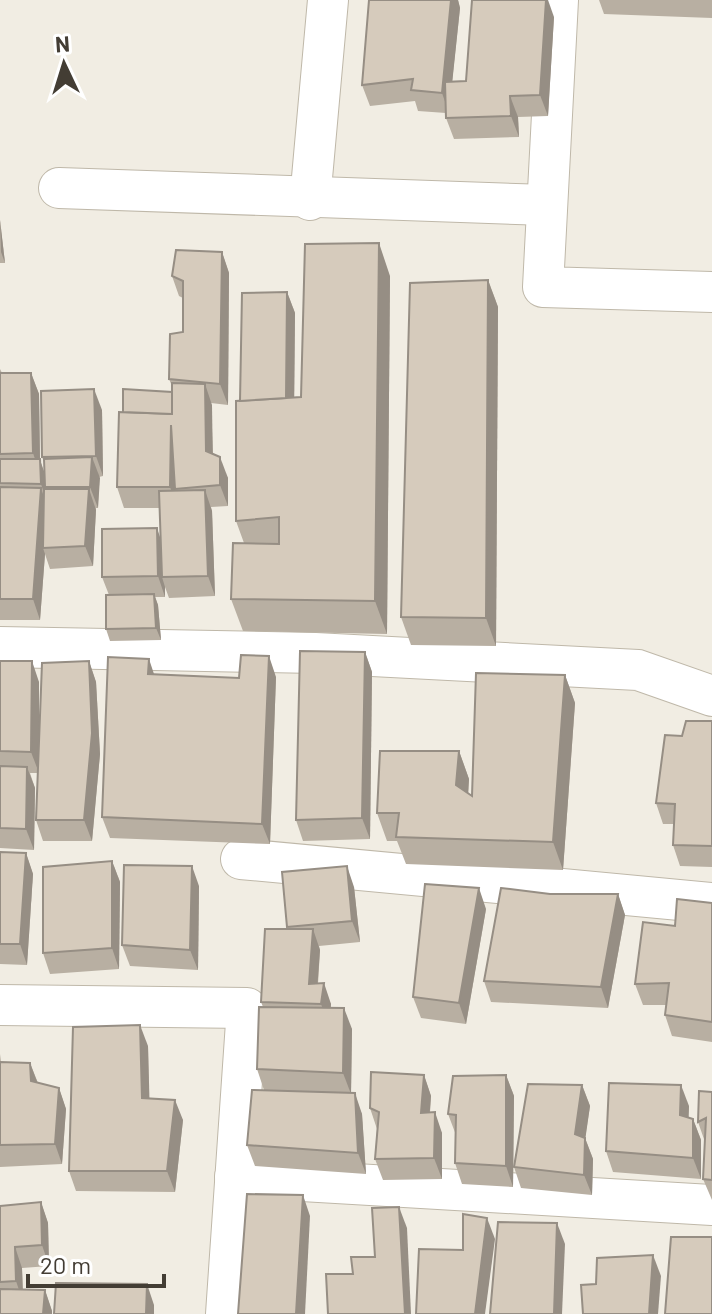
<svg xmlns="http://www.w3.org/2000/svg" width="712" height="1314" viewBox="0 0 712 1314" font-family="Barlow,sans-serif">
<rect width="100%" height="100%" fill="#f1ede3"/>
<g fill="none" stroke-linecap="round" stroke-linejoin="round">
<!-- street casing -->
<g stroke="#bfb8a9" stroke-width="42">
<g id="street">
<polyline points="558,0 543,287 712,292"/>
<polyline points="59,188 547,205"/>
<polyline points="310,200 328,0"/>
<polyline points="0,647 315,653 638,670 712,696"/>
<polyline points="241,859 712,903"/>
<polyline points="0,1005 247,1008 226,1314"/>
<polyline points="235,1177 712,1205"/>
</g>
</g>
<!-- street -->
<use href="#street" stroke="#fff" stroke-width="40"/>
</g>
<!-- wall -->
<g fill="#b8afa2">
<polygon points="369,0 458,0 460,8 452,82 466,81 554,17 548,116 518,117 519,137 454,139 446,118 446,113 418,111 415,101 370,106 362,85"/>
<polygon points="599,0 712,0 712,18 604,14"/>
<polygon points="0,220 5,263 0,263"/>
<polygon points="222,252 229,273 228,405 211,403 213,454 228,478 228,506 211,507 212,511 215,596 169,598 165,587 165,597 155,597 158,605 161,640 110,641 106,629 109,595 102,577 160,539 160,508 124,508 117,487 123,412 172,392 172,386 169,379 183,332 183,298 179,296 172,276"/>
<polygon points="390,276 387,634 243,631 231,599 244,543 236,521 240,401 287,292 295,313 294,397 301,397"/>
<polygon points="488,280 498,307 496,646 411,645 401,617"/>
<polygon points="0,369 2,373 31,373 39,394 40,460 44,472 44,462 42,457 102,410 103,476 99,477 98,508 96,508 93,566 50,569 45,554 40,620 0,620"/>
<polygon points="365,652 372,672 370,839 303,841 296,820"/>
<polygon points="0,661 39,682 39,738 89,661 96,682 100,754 92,841 43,841 36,820 38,773 30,773 35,788 34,850 0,848"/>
<polygon points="154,674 239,678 276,677 270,844 110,838 102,817"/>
<polygon points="565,675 575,703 563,870 406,864 397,841 387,841 377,813 459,751 469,779 468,794 472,796"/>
<polygon points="712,721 712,867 680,866 673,845 674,824 663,824 656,803 682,736"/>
<polygon points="0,852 26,853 33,874 27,965 0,964"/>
<polygon points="112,861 120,882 119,969 50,974 43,953"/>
<polygon points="199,886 198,970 130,966 122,945"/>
<polygon points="354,887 360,942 319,946 320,950 318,984 331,1004 331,1008 352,1029 351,1093 362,1114 366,1174 255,1166 247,1145 264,1090 257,1069 263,1007 261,1002 288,929 287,927"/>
<polygon points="550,894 618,894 625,915 608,1008 491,1002 484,981"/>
<polygon points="712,903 712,1042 672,1036 665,1015 666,1005 643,1005 635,984 675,926"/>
<polygon points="486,909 466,1024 421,1018 413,997"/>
<polygon points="148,1046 149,1098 183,1120 175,1192 76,1191 69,1171"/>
<polygon points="0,1054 1,1062 30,1063 38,1083 59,1088 66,1109 62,1164 0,1167"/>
<polygon points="424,1075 431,1096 430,1113 442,1133 442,1179 383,1180 375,1159 377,1129 370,1108"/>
<polygon points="506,1075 514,1096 513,1187 462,1184 455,1163 456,1135 448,1114"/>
<polygon points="582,1085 590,1106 585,1138 593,1159 592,1195 521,1188 514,1167"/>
<polygon points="712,1092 712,1200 703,1179 705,1142 698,1122"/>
<polygon points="689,1106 688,1118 693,1119 701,1140 701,1179 613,1172 606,1151"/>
<polygon points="41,1202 48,1223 49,1266 22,1268 23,1290 45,1290 52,1311 0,1314 0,1206"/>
</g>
<!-- shaded-wall -->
<g fill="#968e84">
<polygon points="451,0 458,0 460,8 449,113 442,93"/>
<polygon points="546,0 548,0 554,17 548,116 540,95"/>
<polygon points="510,96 518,117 519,137 511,116"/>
<polygon points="0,220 5,263 1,252"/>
<polygon points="379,243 390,276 387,634 375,601"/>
<polygon points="222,252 229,273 228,405 220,384"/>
<polygon points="488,280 498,307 496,646 486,618"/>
<polygon points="287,292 295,313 294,422 286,401"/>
<polygon points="31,373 39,394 40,460 47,480 45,487 48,494 48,505 41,484 40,474 33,453"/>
<polygon points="205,384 212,405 213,472 206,451"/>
<polygon points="94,389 102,410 103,476 96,456"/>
<polygon points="171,425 175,489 178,498 178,508 170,487"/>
<polygon points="92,457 100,478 98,508 90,487"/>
<polygon points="220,457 228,478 228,506 220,485"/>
<polygon points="41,488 48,509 43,548 45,554 40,620 33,599"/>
<polygon points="89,489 96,510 93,566 85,546"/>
<polygon points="205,490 212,511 215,596 208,576"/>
<polygon points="157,528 164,549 162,577 165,587 165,597 158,576"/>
<polygon points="154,594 158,605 161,640 156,628"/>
<polygon points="365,652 372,672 370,839 362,818"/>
<polygon points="269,656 276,677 270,844 262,824"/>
<polygon points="149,659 156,680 148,674"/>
<polygon points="32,661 39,682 39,773 31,752"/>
<polygon points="89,661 96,682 100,754 92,841 84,820"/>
<polygon points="565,675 575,703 563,870 553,842"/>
<polygon points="459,751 469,779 467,813 456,785"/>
<polygon points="27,767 35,788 34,850 26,829"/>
<polygon points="26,853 33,874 27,965 20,944"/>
<polygon points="112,861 120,882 119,969 112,948"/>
<polygon points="192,866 199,886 198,970 190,950"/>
<polygon points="347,866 354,887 360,942 352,921"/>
<polygon points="479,888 486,909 466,1024 459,1003"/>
<polygon points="618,894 625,915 608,1008 601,987"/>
<polygon points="313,929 320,950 316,1005 309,984"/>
<polygon points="324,983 331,1004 329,1025 321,1004"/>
<polygon points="344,1008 352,1029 351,1094 343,1073"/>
<polygon points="140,1025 148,1046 150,1119 142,1098"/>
<polygon points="30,1063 38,1084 31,1081"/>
<polygon points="424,1075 431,1096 428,1134 421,1113"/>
<polygon points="506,1075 514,1096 513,1187 506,1166"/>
<polygon points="582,1085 590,1106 583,1155 575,1134"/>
<polygon points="681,1085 689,1106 688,1136 680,1115"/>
<polygon points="59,1088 66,1109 62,1164 55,1144"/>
<polygon points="355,1093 362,1114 366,1174 358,1153"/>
<polygon points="175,1100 183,1120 175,1192 167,1171"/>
<polygon points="435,1112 442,1133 442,1179 434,1158"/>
<polygon points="693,1119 701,1140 701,1179 693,1158"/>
<polygon points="585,1138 593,1159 592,1195 584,1175"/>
<polygon points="303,1195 310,1216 305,1314 296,1314"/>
<polygon points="41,1202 48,1223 49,1266 42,1245"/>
<polygon points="399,1207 407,1228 411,1314 405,1314"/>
<polygon points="487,1218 495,1239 485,1314 475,1314"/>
<polygon points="557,1223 565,1244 562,1314 554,1314"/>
<polygon points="15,1247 22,1268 23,1302 16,1281"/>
<polygon points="653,1255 661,1276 658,1314 649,1314"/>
<polygon points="147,1284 154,1305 154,1314 146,1314"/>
<polygon points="45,1290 52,1311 52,1314 43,1314"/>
</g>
<!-- building -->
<g fill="#d6cbbc" stroke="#968e84" stroke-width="2">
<polygon points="369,0 451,0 442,93 411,90 413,79 362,85"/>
<polygon points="472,0 546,0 540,95 510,96 511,116 446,118 445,82 466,81"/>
<polygon points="379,243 375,601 231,599 233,543 279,544 279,517 236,521 236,401 301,397 305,244"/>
<polygon points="176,250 222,252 220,384 169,379 170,334 183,332 183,281 172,276"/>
<polygon points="488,280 486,618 401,617 410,283"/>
<polygon points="287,292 286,398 240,401 242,293"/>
<polygon points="0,373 31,373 33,453 0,454"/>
<polygon points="172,383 205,384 206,451 220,457 220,485 175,489 171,425 170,487 117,487 119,412 172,414"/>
<polygon points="94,389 96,456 42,457 41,391"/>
<polygon points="123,389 172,392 172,414 123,412"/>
<polygon points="92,457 90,487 45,487 44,459"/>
<polygon points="0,459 40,459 41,484 0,483"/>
<polygon points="0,487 41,488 33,599 0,599"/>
<polygon points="44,489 89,489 85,546 43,548"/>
<polygon points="205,490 208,576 162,577 159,491"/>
<polygon points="157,528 158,576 102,577 102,529"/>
<polygon points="154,594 156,628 106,629 106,595"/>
<polygon points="300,651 365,652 362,818 296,820"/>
<polygon points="241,655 269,656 262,824 102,817 108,657 149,659 148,674 239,678"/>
<polygon points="0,661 32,661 31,752 0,751"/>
<polygon points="89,661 92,733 84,820 36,820 42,663"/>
<polygon points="476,673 565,675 553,842 396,837 399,813 377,813 380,751 459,751 456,785 472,796"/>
<polygon points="686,721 712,721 712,846 673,845 675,804 656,803 665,735 682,736"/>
<polygon points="0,766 27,767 26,829 0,828"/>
<polygon points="0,852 26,853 20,944 0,944"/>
<polygon points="112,861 112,948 43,953 43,867"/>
<polygon points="124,865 192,866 190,950 122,945"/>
<polygon points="347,866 352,921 287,927 282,872"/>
<polygon points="425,884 479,888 459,1003 413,997"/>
<polygon points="501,888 550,894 618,894 601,987 484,981"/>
<polygon points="677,899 712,903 712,1022 665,1015 669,983 635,984 643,922 675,926"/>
<polygon points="265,929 313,929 309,984 324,983 321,1004 261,1002"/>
<polygon points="259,1007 344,1008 343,1073 257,1069"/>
<polygon points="140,1025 142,1098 175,1100 167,1171 69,1171 73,1027"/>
<polygon points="0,1062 30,1063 31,1081 59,1088 55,1144 0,1145"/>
<polygon points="371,1072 424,1075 421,1113 435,1112 434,1158 375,1159 379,1112 370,1108"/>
<polygon points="506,1075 506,1166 455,1163 456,1115 448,1114 453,1076"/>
<polygon points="609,1083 681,1085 680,1115 693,1119 693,1158 606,1151"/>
<polygon points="528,1084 582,1085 575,1134 585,1138 584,1175 514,1167"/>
<polygon points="252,1090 355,1093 358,1153 247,1145"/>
<polygon points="699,1091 712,1092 712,1180 703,1179 706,1118 698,1122"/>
<polygon points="247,1194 303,1195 296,1314 238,1314"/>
<polygon points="41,1202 42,1245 15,1247 16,1281 0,1282 0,1206"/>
<polygon points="399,1207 405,1314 328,1314 326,1274 353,1274 351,1257 375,1257 372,1208"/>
<polygon points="463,1214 487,1218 475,1314 416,1314 419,1249 463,1250"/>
<polygon points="498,1222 557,1223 554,1314 490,1314"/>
<polygon points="671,1237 712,1237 712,1314 665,1314"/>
<polygon points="653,1255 649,1314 583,1314 581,1285 596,1284 597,1258"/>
<polygon points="56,1283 147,1284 146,1314 54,1314"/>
<polygon points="0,1289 45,1290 43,1314 0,1314"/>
</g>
<!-- north arrow -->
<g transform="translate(64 64) rotate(356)" stroke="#ffffff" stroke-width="6" paint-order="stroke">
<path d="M0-6L14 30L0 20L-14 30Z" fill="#433d34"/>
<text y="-12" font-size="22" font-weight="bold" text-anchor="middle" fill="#433d34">N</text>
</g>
<!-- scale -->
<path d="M28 1274v12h136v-12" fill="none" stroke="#433d34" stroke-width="4"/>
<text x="40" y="1274" font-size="24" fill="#433d34" stroke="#ffffff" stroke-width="6" paint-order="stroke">20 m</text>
</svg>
